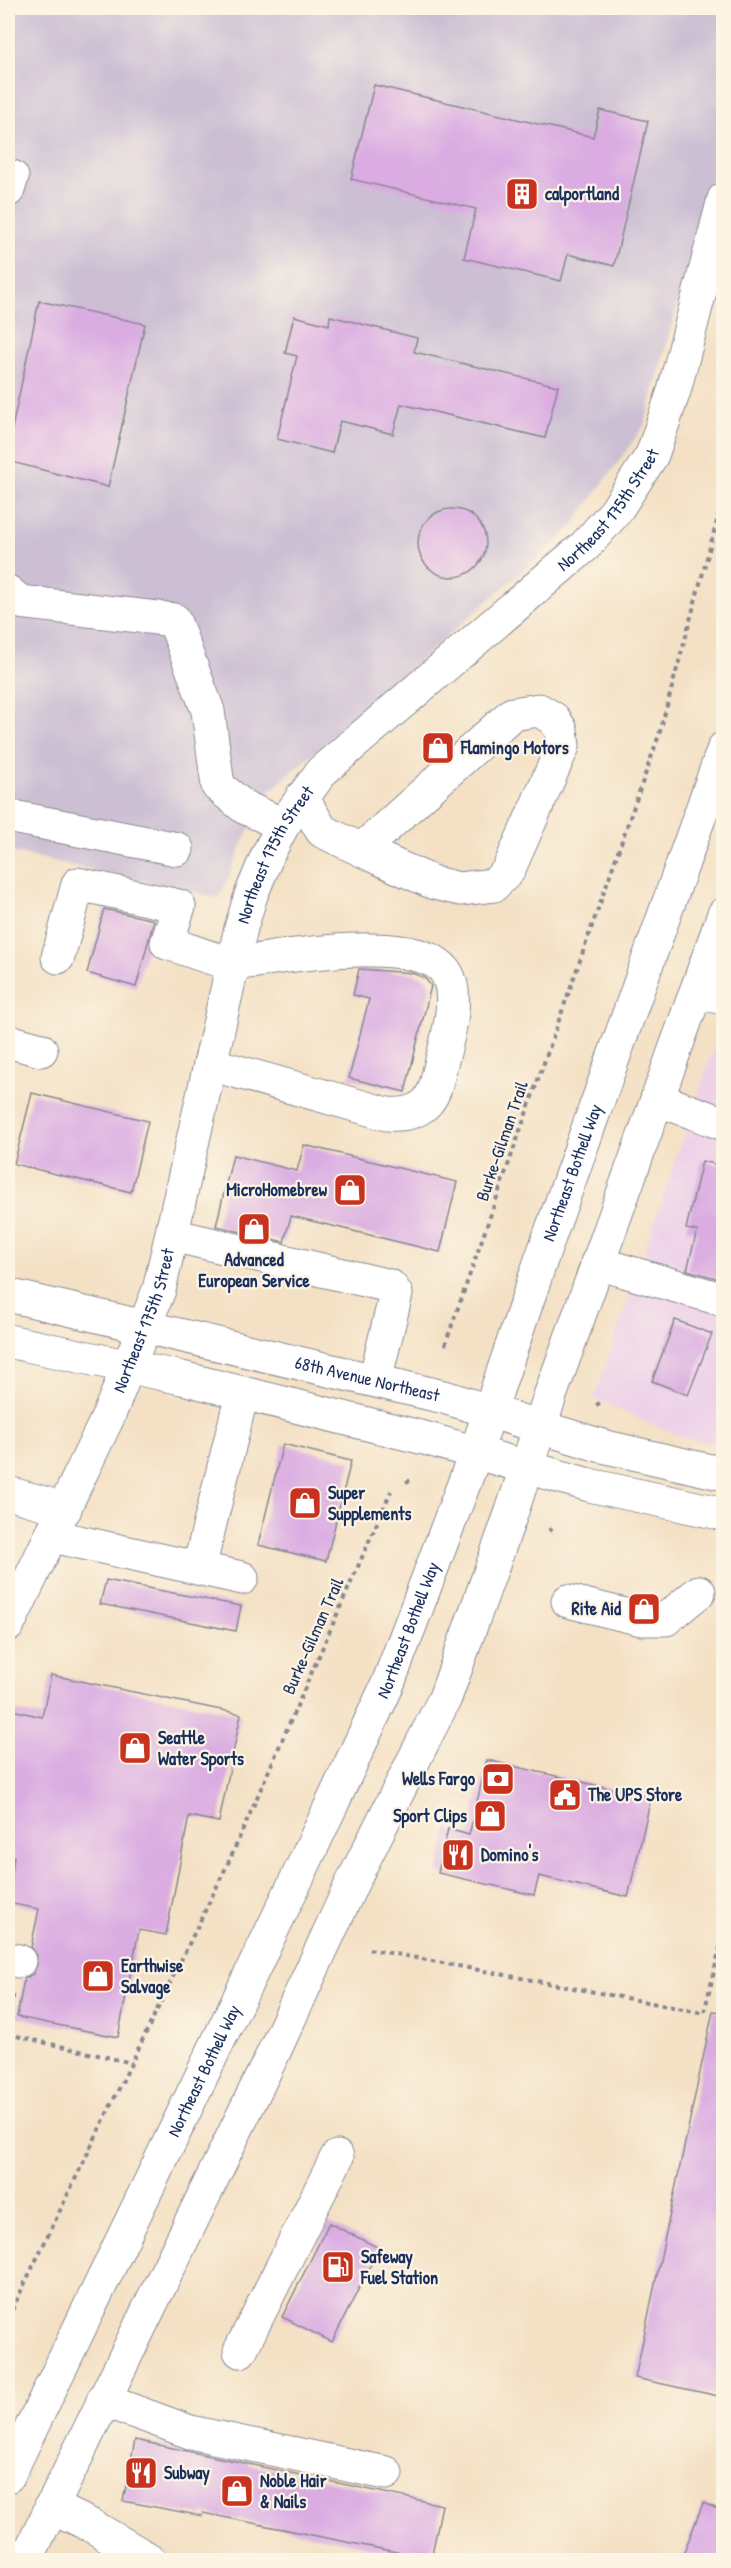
<svg xmlns="http://www.w3.org/2000/svg" width="731" height="2568" viewBox="0 0 731 2568" font-family="'Patrick Hand',sans-serif">
<rect width="100%" height="100%" fill="#fcf5e5"/>
<filter id="ink" filterUnits="userSpaceOnUse"><feTurbulence type="fractalNoise" baseFrequency=".0167" numOctaves="2"/><feDisplacementMap in="SourceGraphic" scale="12" xChannelSelector="R" yChannelSelector="G"/><feConvolveMatrix kernelMatrix="1 2 1 2 8 2 1 2 1" color-interpolation-filters="sRGB"/></filter>
<filter id="wash" filterUnits="userSpaceOnUse"><feTurbulence type="fractalNoise" baseFrequency=".008" numOctaves="4" result="noise"/><feDisplacementMap in="SourceGraphic" scale="24" xChannelSelector="R" yChannelSelector="G"/><feGaussianBlur stdDeviation="1.35" result="paint"/><feColorMatrix in="noise" values="0 0 0 0 0 0 0 0 0 0 0 0 0 0 0 0 0 1.4 0 .05"/><feComposite in="paint" operator="in"/></filter>
<g filter="url(#wash)">
<rect width="100%" height="100%" fill="#f4e1c5"/>
<!-- built -->
<polygon fill="#edd1e9" points="723,1021 723,1447 679,1436 594,1399"/>
<!-- industrial -->
<polygon fill="#ccbfd4" points="8,8 723,8 723,124 715,168 644,426 570,529 264,796 219,898 8,851"/>
<g id="blocks">
<!-- building -->
<g fill="#daace2">
<polygon points="374,85 593,137 600,110 648,121 614,266 568,254 561,281 464,258 476,209 351,179"/>
<polygon points="39,301 145,324 108,487 8,461 8,447"/>
<polygon points="294,316 329,325 330,316 417,338 414,352 558,386 545,438 401,404 393,434 340,421 332,453 277,439 297,356 285,353"/>
<circle cx="452" cy="543" r="34"/>
<polygon points="104,909 154,920 136,987 87,973"/>
<polygon points="359,969 412,973 425,978 431,986 405,1092 349,1078 369,999 353,995"/>
<polygon points="32,1093 148,1121 131,1192 14,1164"/>
<polygon points="304,1145 457,1182 440,1252 291,1216 284,1242 216,1226 233,1155 297,1171"/>
<polygon points="702,1161 723,1166 723,1280 687,1270 697,1231 686,1229"/>
<polygon points="675,1320 712,1334 688,1395 652,1381"/>
<polygon points="283,1444 351,1461 326,1561 258,1545"/>
<polygon points="106,1580 241,1606 236,1631 100,1604"/>
<polygon points="51,1675 241,1714 219,1822 189,1816 166,1935 139,1930 118,2037 17,2017 24,1979 33,1974 37,1965 37,1955 31,1947 39,1909 8,1903 14,1856 8,1855 8,1709 42,1717"/>
<polygon points="487,1760 651,1798 628,1897 539,1876 534,1895 438,1873 448,1829 469,1835"/>
<polygon points="713,2011 723,2012 723,2397 635,2378"/>
<polygon points="329,2223 379,2248 332,2342 282,2317"/>
<polygon points="135,2440 442,2505 431,2559 203,2513 202,2516 123,2501"/>
<polygon points="703,2503 723,2511 723,2560 681,2560"/>
</g>
</g>
</g>
<g filter="url(#ink)">
<use href="#blocks" fill-opacity="0" stroke="#888892" stroke-width="1.5"/>
<g fill="none" stroke-linecap="round" stroke-linejoin="round">
<!-- minor casing -->
<g stroke="#888892" stroke-width="35">
<g id="minor">
<polyline points="8,190 12,177"/>
<polyline points="8,592 20,602 174,620 208,711 218,786 244,807 283,825"/>
<polyline points="302,797 322,831 385,861 434,883 460,889 494,885 508,871 563,746 561,730 554,719 539,710 512,714 362,849"/>
<polyline points="8,816 177,849"/>
<path d="M 58,957 L 78,884 L 179,906 L 167,943 C 185,948 215,961 232,963 C 245,964 261,960 273,958 C 310,953 427,936 447,974 C 462,1001 443,1052 437,1081 C 431,1108 413,1116 387,1114 L 210,1064"/>
<polyline points="696,992 724,998"/>
<polyline points="8,1041 41,1050"/>
<polyline points="657,1099 724,1124"/>
<polyline points="172,1235 390,1286 396,1294 375,1380"/>
<polyline points="597,1263 724,1300"/>
<polyline points="540,1427 602,1446 724,1474"/>
<polyline points="526,1467 589,1485 724,1514"/>
<polyline points="8,1493 65,1509"/>
<polyline points="52,1536 242,1578"/>
<polyline points="199,1568 242,1394"/>
<polyline points="568,1601 641,1619 666,1619 699,1592"/>
<path id="s1" d="M 8,1625 L 108,1417 L 159,1290 L 241,928 L 251,895 L 268,854 L 283,825 L 322,771 L 585,546 L 615,512 L 652,455 L 674,391 L 724,199"/>
<polyline points="8,1959 19,1961"/>
<polyline points="240,2351 337,2157"/>
<polyline points="103,2400 190,2432 386,2473"/>
<polyline points="51,2506 92,2526 150,2560"/>
</g>
</g>
<!-- major casing -->
<g stroke="#888892" stroke-width="35">
<g id="major">
<path id="s2" d="M 8,1295 L 444,1397 L 540,1427"/>
<polyline points="8,1341 182,1378 428,1439 526,1467"/>
<path id="s3" d="M 8,2476 L 302,1868 L 387,1686 L 476,1452 L 541,1260 L 724,748"/>
<polyline points="26,2560 272,2056 353,1881 445,1698 511,1514 550,1396 724,914"/>
</g>
</g>
<!-- path -->
<g stroke="#888892" stroke-width="4" stroke-dasharray="4.5 4.5" stroke-linecap="butt">
<polyline points="445,1345 659,735 724,495"/>
<polyline points="596,1405 602,1402"/>
<polyline points="406,1482 413,1479"/>
<polyline points="549,1528 554,1534"/>
<polyline points="369,1949 704,2013 724,1931"/>
<polyline points="8,2026 14,1991"/>
<polyline points="8,2034 132,2063"/>
<polyline points="8,2318 231,1857 391,1491"/>
</g>
<!-- minor -->
<use href="#minor" stroke="#fff" stroke-width="33"/>
<!-- major -->
<use href="#major" stroke="#fff" stroke-width="33"/>
</g>
</g>
<!-- icons -->
<defs>
<g id="building-square" transform="scale(1.725)"><rect x="-9" y="-9" width="18" height="18" rx="4" fill="#c8321e" stroke="#fcf5e5"/><path d="M-4-6H4V6H1V3H-1V6H-4ZM-2.5-4.3h1.7v1.8h-1.7ZM.8-4.3h1.7v1.8H.8ZM-2.5-1h1.7V.8h-1.7ZM.8-1h1.7V.8H.8Z" fill="#fff"/></g>
<g id="shop-square" transform="scale(1.725)"><rect x="-9" y="-9" width="18" height="18" rx="4" fill="#c8321e" stroke="#fcf5e5"/><path d="M-5-2.5h2.3a2.7 3.5 0 0 1 5.4 0H5L5.5 6h-11ZM-1.5-2.5h3a1.5 2.3 0 0 0-3 0Z" fill="#fff"/></g>
<g id="bank-square" transform="scale(1.725)"><rect x="-9" y="-9" width="18" height="18" rx="4" fill="#c8321e" stroke="#fcf5e5"/><path d="M-6-4H6V4H-6ZM0-2.3a2.3 2.3 0 1 0 0 4.6a2.3 2.3 0 1 0 0-4.6Z" fill="#fff"/></g>
<g id="civic-square" transform="scale(1.725)"><rect x="-9" y="-9" width="18" height="18" rx="4" fill="#c8321e" stroke="#fcf5e5"/><path d="M-.6-6.5H3V-4.5H.6V-3L4-1V1h2V6H-6V1h2V-1L-.6-3ZM-1.2 2.5V6h2.4V2.5Z" fill="#fff"/></g>
<g id="restaurant-square" transform="scale(1.725)"><rect x="-9" y="-9" width="18" height="18" rx="4" fill="#c8321e" stroke="#fcf5e5"/><path d="M-5-6h1v4h1v-4h1v4h1v-4h1v5L-1.5 .5V6h-2V.5L-5-1ZM5-6V6H3V1.5H1.5Q1.5-4 5-6Z" fill="#fff"/></g>
<g id="fuel-square" transform="scale(1.725)"><rect x="-9" y="-9" width="18" height="18" rx="4" fill="#c8321e" stroke="#fcf5e5"/><path d="M-5.5-6h7V0h2V4h1.3V-2.5L3-4.5l.8-.8L6-3V5H2.5V1h-1V6h-7ZM-4.2-4.7v3.2H.2V-4.7Z" fill="#fff"/></g>
</defs>
<g fill-rule="evenodd">
<use href="#building-square" x="522" y="194"/>
<use href="#shop-square" x="438" y="748"/>
<use href="#shop-square" x="350" y="1190"/>
<use href="#shop-square" x="254" y="1229"/>
<use href="#shop-square" x="305" y="1503"/>
<use href="#shop-square" x="644" y="1609"/>
<use href="#shop-square" x="135" y="1748"/>
<use href="#bank-square" x="498" y="1779"/>
<use href="#civic-square" x="565" y="1795"/>
<use href="#shop-square" x="490" y="1816"/>
<use href="#restaurant-square" x="458" y="1855"/>
<use href="#shop-square" x="98" y="1976"/>
<use href="#fuel-square" x="338" y="2267"/>
<use href="#restaurant-square" x="141" y="2473"/>
<use href="#shop-square" x="237" y="2491"/>
</g>
<g text-anchor="middle" stroke-width="4.5" stroke-linejoin="round" paint-order="stroke">
<!-- poi labels -->
<g font-size="18" font-weight="bold" fill="#1b2f5e" stroke="#fcf5e5" text-anchor="start">
<text x="545" y="200">calportland</text>
<text x="461" y="754">Flamingo Motors</text>
<text x="327" y="1196" text-anchor="end">MicroHomebrew</text>
<text x="254" y="1266" text-anchor="middle">Advanced<tspan x="254" dy="21">European Service</tspan></text>
<text x="328" y="1499">Super<tspan x="328" dy="21">Supplements</tspan></text>
<text x="621" y="1615" text-anchor="end">Rite Aid</text>
<text x="158" y="1744">Seattle<tspan x="158" dy="21">Water Sports</tspan></text>
<text x="475" y="1785" text-anchor="end">Wells Fargo</text>
<text x="588" y="1801">The UPS Store</text>
<text x="467" y="1822" text-anchor="end">Sport Clips</text>
<text x="481" y="1861">Domino's</text>
<text x="121" y="1972">Earthwise<tspan x="121" dy="21">Salvage</tspan></text>
<text x="361" y="2263">Safeway<tspan x="361" dy="21">Fuel Station</tspan></text>
<text x="164" y="2479">Subway</text>
<text x="260" y="2487">Noble Hair<tspan x="260" dy="21">&amp; Nails</tspan></text>
</g>
<!-- street labels -->
<g font-size="18" fill="#1b2f5e" stroke="#fcf5e5">
<text dy="6" stroke="none"><textPath href="#s1" startOffset="1306">Northeast 175th Street</textPath></text>
<text dy="6" stroke="none"><textPath href="#s1" startOffset="820">Northeast 175th Street</textPath></text>
<text transform="translate(502 1141) rotate(-71)" y="6">Burke-Gilman Trail</text>
<text dy="6" stroke="none"><textPath href="#s3" startOffset="1422">Northeast Bothell Way</textPath></text>
<text dy="6" stroke="none"><textPath href="#s1" startOffset="334">Northeast 175th Street</textPath></text>
<text dy="6" stroke="none"><textPath href="#s2" startOffset="369">68th Avenue Northeast</textPath></text>
<text dy="6" stroke="none"><textPath href="#s3" startOffset="936">Northeast Bothell Way</textPath></text>
<text transform="translate(313 1636) rotate(-66)" y="6">Burke-Gilman Trail</text>
<text dy="6" stroke="none"><textPath href="#s3" startOffset="450">Northeast Bothell Way</textPath></text>
</g>
</g>
<!-- margin -->
<rect width="731" height="2568" fill="none" stroke="#fcf5e5" stroke-width="30"/>
</svg>
